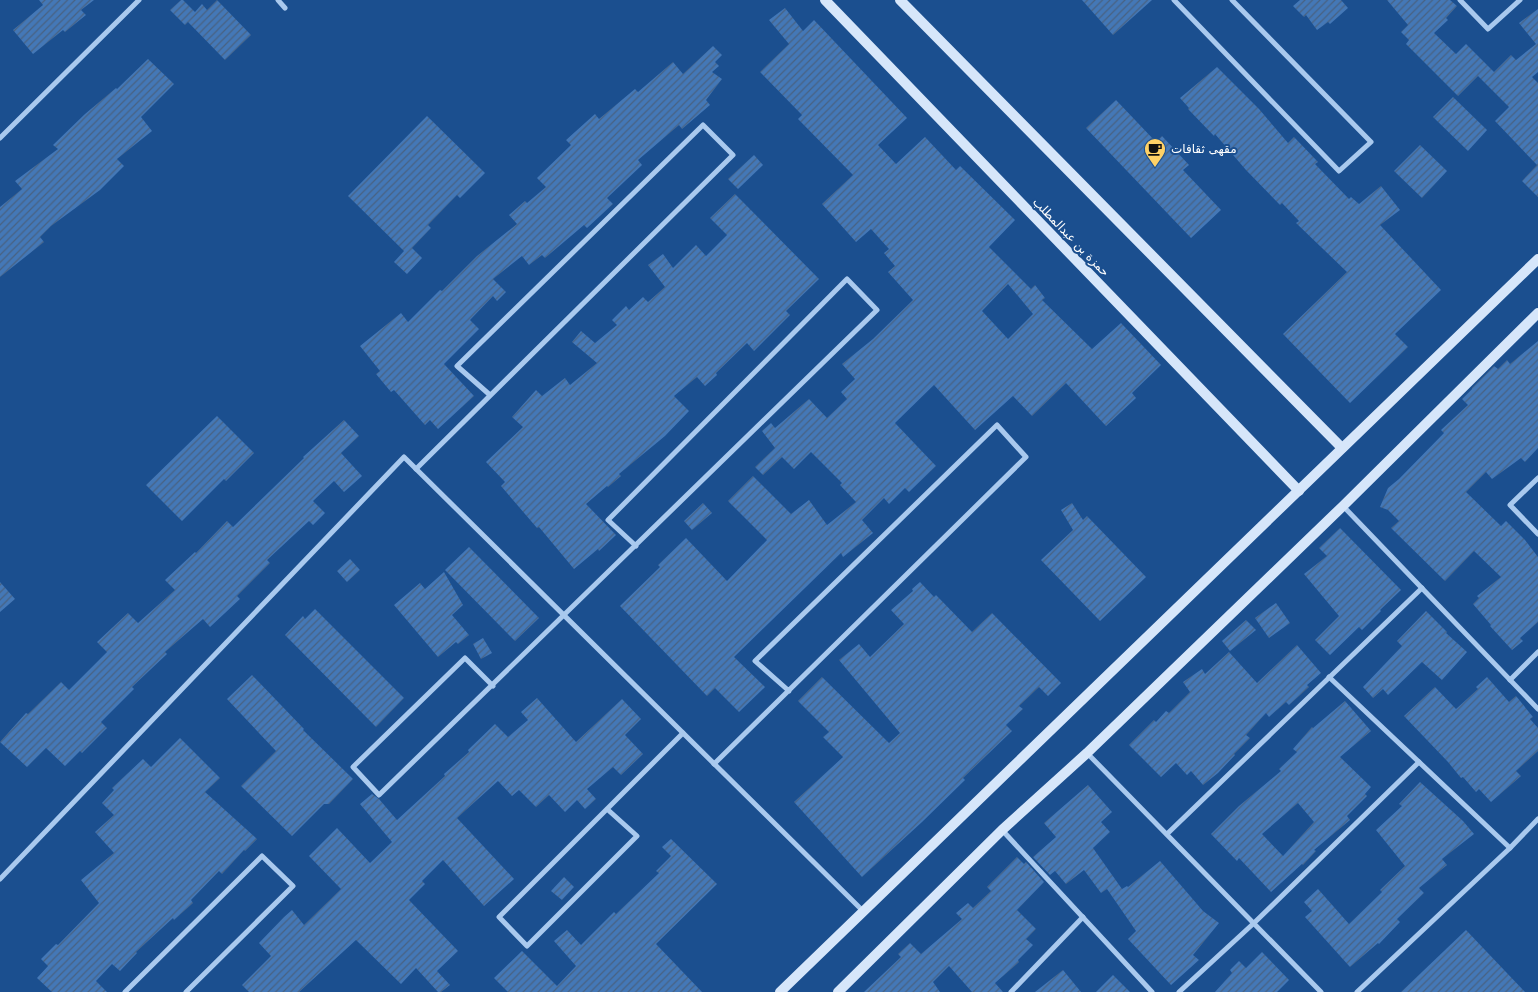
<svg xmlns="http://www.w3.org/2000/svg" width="1538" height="992" viewBox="0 0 1538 992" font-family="'DejaVu Sans','Noto Naskh Arabic',sans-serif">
<defs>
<pattern id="building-hatch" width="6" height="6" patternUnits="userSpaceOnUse" patternTransform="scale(1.25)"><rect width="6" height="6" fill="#4478b7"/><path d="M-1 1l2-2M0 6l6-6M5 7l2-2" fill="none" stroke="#486282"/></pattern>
</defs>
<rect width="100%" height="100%" fill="#1b4f8f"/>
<!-- building -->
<g fill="url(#building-hatch)" fill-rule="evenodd">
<polygon points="39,0 94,0 81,10 86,15 65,32 63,30 33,54 13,30 43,5"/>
<polygon points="181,0 183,0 195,12 202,4 207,10 217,0 251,35 225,60 188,22 185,25 170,10"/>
<polygon points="1082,0 1152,0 1113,35"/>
<polygon points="1300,0 1341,0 1348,8 1330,24 1328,22 1317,30 1306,15 1304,17 1293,6"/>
<polygon points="1387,0 1450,0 1457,6 1446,18 1448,20 1434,33 1456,54 1466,44 1494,72 1511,55 1516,60 1536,44 1519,23 1538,9 1538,72 1532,77 1538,83 1538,197 1522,181 1537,165 1495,121 1509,107 1478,76 1458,96 1406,44 1409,40 1401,32 1408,25"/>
<path d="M 785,8 L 803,31 L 814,20 L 907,118 L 878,145 L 896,164 L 925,137 L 956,170 L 960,166 L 1015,220 L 989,247 L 1031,289 L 1035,285 L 1045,298 L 1042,300 L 1092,349 L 1121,323 L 1161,365 L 1132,393 L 1136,398 L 1106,426 L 1066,383 L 1032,416 L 1013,396 L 975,430 L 934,385 L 895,423 L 936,466 L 909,492 L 905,488 L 889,504 L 884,498 L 862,520 L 873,533 L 843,557 L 841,553 L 734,657 L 765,687 L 739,712 L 715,688 L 707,696 L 620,606 L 660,567 L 658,565 L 686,538 L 727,581 L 767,540 L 728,501 L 753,476 L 791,514 L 809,500 L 827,525 L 856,502 L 840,485 L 842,483 L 811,452 L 794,469 L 782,457 L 763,475 L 755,467 L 775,448 L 762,431 L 771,423 L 775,428 L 809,399 L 827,418 L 847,399 L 841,392 L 855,379 L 842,364 L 873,339 L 913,300 L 888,272 L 895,266 L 884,253 L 889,249 L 871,229 L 856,242 L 822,204 L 853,175 L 798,119 L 802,115 L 760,72 L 789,44 L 769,20 ZM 1008,284 L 1033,314 L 1008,339 L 982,311 Z"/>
<polygon points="713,46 722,55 715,62 719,66 712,72 722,79 706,100 710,105 682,129 679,125 638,160 642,165 607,198 613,204 587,228 584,225 545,258 542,255 529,265 522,256 493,279 506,292 497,301 493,296 470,320 479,329 444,364 474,396 438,429 430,420 425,425 394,390 391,392 376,374 380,371 360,346 401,313 408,322 440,290 442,291 477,256 517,224 509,215 525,201 527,203 546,187 537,178 571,145 566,140 595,114 599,119 635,89 638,92 673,62 683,74"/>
<polygon points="148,59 174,84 141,117 152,131 117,159 124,166 100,190 51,226 40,237 44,242 0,277 0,207 22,189 15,181 58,149 53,145 85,114 116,88 117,89"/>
<polygon points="1217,67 1259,109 1288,143 1294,137 1318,162 1315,164 1349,199 1351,197 1359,204 1381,186 1400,210 1380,225 1441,290 1395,334 1408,347 1350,403 1283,334 1347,272 1296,223 1299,221 1282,203 1280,205 1246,170 1215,134 1214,136 1188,109 1189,108 1180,98"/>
<polygon points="1453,97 1487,130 1468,151 1433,117"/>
<polygon points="1116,100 1156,142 1162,136 1189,165 1183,170 1221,210 1191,238 1086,128"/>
<polygon points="427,116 485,173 460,198 457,195 428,225 431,228 412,248 422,258 407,274 394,262 404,251 348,196"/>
<polygon points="1420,145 1447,171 1422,198 1394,171"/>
<polygon points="754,155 763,165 738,189 728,179"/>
<polygon points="735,194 819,279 786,311 790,315 754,351 747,343 716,373 717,375 705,386 697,377 674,396 689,411 665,436 619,474 621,476 608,487 607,486 586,504 616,535 599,551 598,549 574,569 539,527 537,528 501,486 505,482 486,462 523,427 512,417 536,390 542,396 565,378 570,385 597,363 572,342 581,331 595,343 617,325 612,320 626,306 629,310 643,297 648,302 665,287 648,265 663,254 673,268 696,245 706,256 727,235 710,218"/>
<polygon points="1538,341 1538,448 1525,462 1521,458 1492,479 1486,472 1466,492 1501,526 1506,521 1525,540 1538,557 1538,622 1520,638 1523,641 1512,650 1490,626 1491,625 1473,604 1479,598 1477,596 1501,577 1474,551 1445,581 1391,528 1399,521 1388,510 1380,507 1388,488 1399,479 1444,433 1441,430 1468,405 1462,399 1472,389 1472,388 1494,366 1498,369 1507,360 1510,364"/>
<polygon points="217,416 254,453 226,481 224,479 182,521 146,485"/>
<polygon points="344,420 359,436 341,453 362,476 344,492 334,481 313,501 325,513 313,525 309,521 267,560 270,563 237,596 240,599 210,627 203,619 165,652 167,654 132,687 134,689 101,722 107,728 82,753 80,751 65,766 46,748 27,767 0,742 26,713 28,714 61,682 69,690 107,652 97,642 128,613 138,623 175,590 165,580 195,552 196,553 227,521 233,527 304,458 303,457"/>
<polygon points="703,503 712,513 692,530 684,521"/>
<polygon points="1072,503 1083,520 1087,516 1146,577 1100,621 1041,560 1073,530 1061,510"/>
<polygon points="1340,528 1401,590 1380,610 1381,611 1362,630 1359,627 1330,655 1315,640 1339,616 1304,574 1327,556 1319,548"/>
<polygon points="469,547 539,618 515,641 445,570"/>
<polygon points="350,559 360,570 347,582 337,571"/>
<polygon points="444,572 463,605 452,615 469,635 458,644 456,642 438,657 394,605 420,583 425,589"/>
<polygon points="0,582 15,599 0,612"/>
<polygon points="920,582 934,597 936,595 972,632 992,613 1061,683 1048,696 1039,687 1019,706 1023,709 1006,725 1012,731 963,778 965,780 922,822 862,877 794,802 843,757 823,737 829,732 798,701 822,677 889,743 900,733 839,660 859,644 870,657 904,624 891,610 913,591 912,589"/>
<polygon points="1276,603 1290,623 1269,638 1255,618"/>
<polygon points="315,609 404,698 376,727 285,635 303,616 305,619"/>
<polygon points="1426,611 1447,632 1446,633 1467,652 1442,680 1422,662 1388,695 1383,689 1373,698 1363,687 1402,646 1397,641"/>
<polygon points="1246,620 1256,630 1230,651 1222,641"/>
<polygon points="483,638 492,653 481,659 473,644"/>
<polygon points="1297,645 1321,673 1307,685 1309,687 1289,705 1286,702 1269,717 1266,713 1246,735 1250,738 1234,754 1235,755 1218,773 1203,785 1191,771 1187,775 1176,763 1161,777 1129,745 1154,720 1156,722 1166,711 1169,713 1190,692 1183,682 1202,669 1205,674 1229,652 1257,683"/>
<polygon points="252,675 304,729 303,730 353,779 329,804 324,804 292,836 241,786 276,751 227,699"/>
<polygon points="1487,677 1509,702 1516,696 1533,717 1530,719 1538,728 1538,751 1516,771 1521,776 1491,802 1479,789 1476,792 1463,777 1461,778 1448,762 1404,716 1435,687 1456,709 1478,689 1476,687"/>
<polygon points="537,698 576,742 622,699 641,719 625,735 643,754 621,775 613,767 587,789 596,799 585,809 577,800 565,812 549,795 536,807 519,790 512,796 498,781 457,818 514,879 484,906 443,860 422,881 425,884 409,900 458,951 437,971 450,985 441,992 438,992 416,968 401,984 356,940 299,992 249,992 242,985 271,956 259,943 284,917 292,910 304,925 341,889 309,856 337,828 370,863 392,842 360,804 372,794 379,799 397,820 445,776 444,774 469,752 468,750 495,724 508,737 528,720 521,712"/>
<path d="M 1345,701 L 1371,731 L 1340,757 L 1371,787 L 1365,794 L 1367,796 L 1347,816 L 1350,820 L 1314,850 L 1316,851 L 1303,865 L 1302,864 L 1271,892 L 1239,858 L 1237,861 L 1211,834 L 1239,806 L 1281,771 L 1279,769 L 1297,752 L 1293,749 L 1312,727 L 1313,728 ZM 1298,803 L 1314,822 L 1283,856 L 1262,834 Z"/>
<polygon points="180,738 220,778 205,792 257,839 245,851 244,850 222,874 219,871 191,900 193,903 174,920 173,918 136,952 137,953 120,971 112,964 96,981 107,992 52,992 37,978 48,966 41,959 56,944 58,945 99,903 81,880 114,853 95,832 114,815 102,803 114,790 112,788 143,759 151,767"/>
<polygon points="1420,782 1463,821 1474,834 1442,859 1447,865 1419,888 1424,893 1397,919 1400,922 1379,944 1378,943 1350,967 1305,917 1312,911 1304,902 1318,889 1349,924 1382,892 1380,890 1405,866 1376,830 1402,806 1399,804"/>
<polygon points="1088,785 1112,812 1101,822 1110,832 1093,848 1122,889 1127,886 1128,887 1160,861 1203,911 1219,923 1193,955 1199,960 1171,985 1128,939 1136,931 1107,889 1101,893 1084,870 1066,884 1055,871 1050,875 1033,857 1056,837 1044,823"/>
<polygon points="671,839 717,884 656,944 702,992 508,992 494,978 522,951 557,986 576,966 554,941 567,930 581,945 614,912 616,914 659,873 656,871 671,856 662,847"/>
<polygon points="1017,857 1024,864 1026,862 1044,882 1017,910 1036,929 1026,939 1033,945 1018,960 1019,962 995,983 1003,992 972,992 949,966 933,982 940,992 864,992 901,957 898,954 910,943 921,954 962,919 956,913 968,903 973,908 991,891 987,887"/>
<polygon points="564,877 574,887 562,900 551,891"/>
<polygon points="1466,930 1525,992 1401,992"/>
<polygon points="1262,952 1289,980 1277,992 1215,992 1232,973 1230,970 1239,961 1246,968"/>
<polygon points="1063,970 1081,992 1035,992"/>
<polygon points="1113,975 1130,992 1096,992"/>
</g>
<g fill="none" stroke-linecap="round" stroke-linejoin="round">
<!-- street -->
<g stroke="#a9c9ee" stroke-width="5">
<polyline points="278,0 285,8"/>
<polyline points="1174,0 1339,171 1371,142 1232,0"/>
<polyline points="1460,0 1488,29 1520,0"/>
<polyline points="0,138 139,0"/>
<polyline points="416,469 733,155 703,125 457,366 490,395"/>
<polyline points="1538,478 1510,505 1538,534"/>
<polyline points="1343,506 1538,709"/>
<polyline points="1329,677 1510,848"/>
<polyline points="1510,680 1538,652"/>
<path d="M 493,686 L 465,658 L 353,767 L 379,795 C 546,634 712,472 877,310 L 847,279 L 608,520 L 636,546"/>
<polyline points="1087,753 1321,992"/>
<polyline points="714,764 1026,457 997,425 755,661 789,691"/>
<polyline points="607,809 637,836 527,946 499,917 683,733"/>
<polyline points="1002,830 1152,992"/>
<polyline points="1167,834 1422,588"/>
<polyline points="0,879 404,457 863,911"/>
<polyline points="125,992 262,856 293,886 186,992"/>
<polyline points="1011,992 1083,917"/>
<polyline points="1179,992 1254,923 1419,762"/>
<polyline points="1357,992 1510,848 1538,819"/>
</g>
<!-- secondary -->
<g stroke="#d6e6fa" stroke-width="10">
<polyline points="825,0 1299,491"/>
<polyline points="900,0 1342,448"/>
<polyline points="780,992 1538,259"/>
<polyline points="838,992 1002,830 1087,753 1343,506 1538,313"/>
</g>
</g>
<!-- icons -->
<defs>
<g id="cafe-pin" transform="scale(1.125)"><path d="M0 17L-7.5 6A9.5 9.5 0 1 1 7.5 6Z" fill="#ffd166" stroke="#1b4f8f"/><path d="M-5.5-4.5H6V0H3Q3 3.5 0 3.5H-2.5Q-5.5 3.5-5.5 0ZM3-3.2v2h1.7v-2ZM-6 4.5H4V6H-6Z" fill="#111"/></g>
</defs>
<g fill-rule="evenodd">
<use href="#cafe-pin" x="1155" y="149"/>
</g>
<g text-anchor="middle" stroke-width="4" stroke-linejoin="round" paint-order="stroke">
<!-- poi labels -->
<g font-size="12" fill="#fff" stroke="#1b4f8f" text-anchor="start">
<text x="1171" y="153">مقهى ثقافات</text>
</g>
<!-- street labels -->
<g font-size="12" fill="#fff" stroke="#1b4f8f">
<text transform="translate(1071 237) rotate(46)" y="4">حمزة بن عبدالمطلب</text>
</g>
</g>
</svg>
